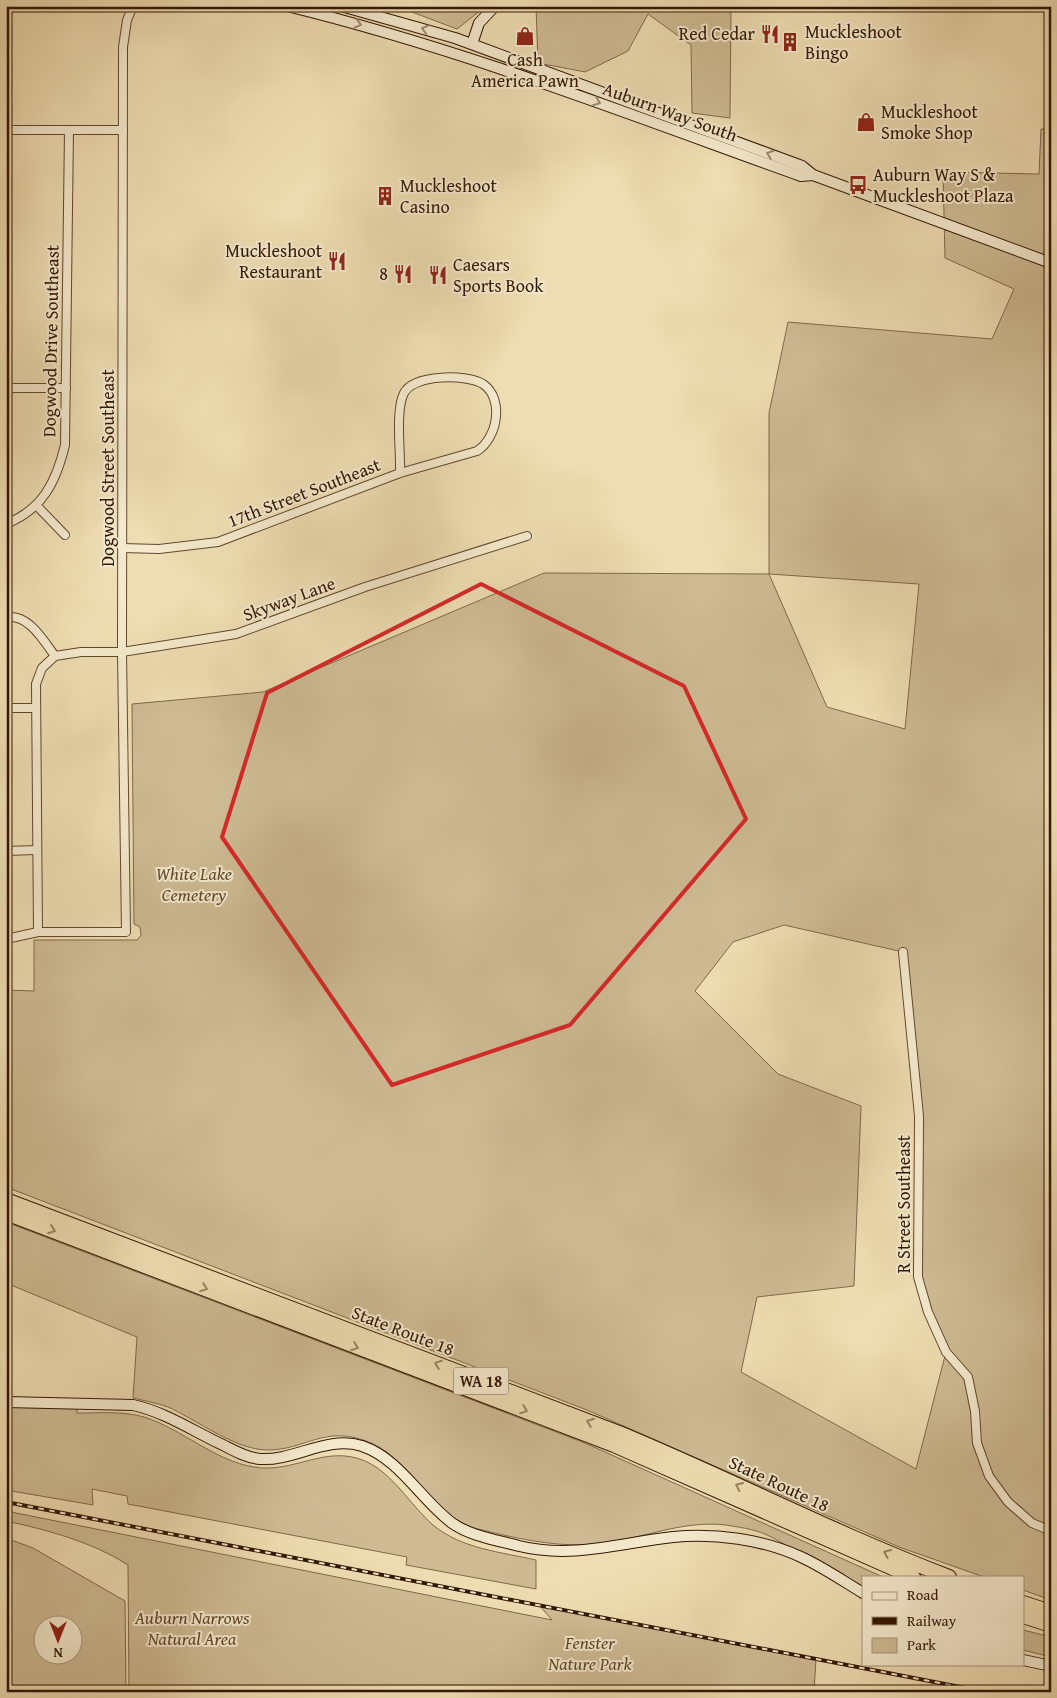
<svg xmlns="http://www.w3.org/2000/svg" width="1057" height="1698" viewBox="0 0 1057 1698" font-family="'Gentium Book Plus',serif">
<rect width="100%" height="100%" fill="#eeddb2"/>
<filter id="stains"><feTurbulence type="fractalNoise" baseFrequency=".004" numOctaves="4"/><feColorMatrix values="0 0 0 0 .2 0 0 0 0 .09 0 0 0 0 .02 0 0 0 .5 -.17"/></filter>
<radialGradient id="worn" r=".72"><stop offset=".6" stop-color="#630" stop-opacity="0"/><stop offset="1" stop-color="#630" stop-opacity=".3"/></radialGradient>
<!-- green -->
<g fill="#cebb94" stroke="#80694a" fill-rule="evenodd">
<polygon points="396,6 486,6 457,29"/>
<polygon points="536,6 731,6 730,118 692,113 691,45 648,14 628,51 585,72 538,63"/>
<path d="M 1041,129 L 1051,129 L 1051,1600 L 1023,1590 L 1023,1577 L 984,1577 L 899,1547 L 587,1410 L 6,1187 L 6,990 L 34,991 L 34,940 L 137,940 L 141,935 L 140,927 L 134,924 L 132,704 L 263,692 L 544,573 L 769,574 L 769,413 L 788,322 L 992,339 L 1014,289 L 945,258 L 943,172 L 1039,174 ZM 769,574 L 919,584 L 905,729 L 827,707 ZM 784,925 L 903,952 L 919,1116 L 918,1277 L 946,1352 L 916,1469 L 741,1372 L 757,1297 L 854,1286 L 861,1106 L 778,1074 L 695,991 L 733,942 Z"/>
<path d="M 6,1222 L 585,1443 L 883,1577 L 863,1577 L 863,1586 C 841,1575 818,1563 796,1551 C 786,1546 775,1538 765,1534 C 753,1529 738,1527 726,1525 C 683,1520 645,1538 604,1543 C 561,1549 520,1539 478,1529 C 431,1517 414,1462 371,1443 C 325,1423 305,1451 266,1450 C 234,1449 197,1420 168,1407 C 157,1403 145,1401 133,1398 L 137,1337 L 6,1283 Z"/>
<path d="M 9,1402 L 77,1403 L 77,1413 C 99,1413 123,1411 144,1417 C 182,1429 215,1461 254,1467 C 293,1474 326,1444 365,1461 C 393,1473 410,1505 433,1525 C 462,1549 501,1552 536,1560 L 536,1589 L 406,1565 L 407,1557 L 128,1504 L 127,1496 L 92,1489 L 93,1505 L 6,1490 L 6,1474 L 9,1474 Z"/>
<path d="M 6,1511 L 552,1620 L 539,1605 L 816,1659 L 814,1692 L 129,1692 L 128,1565 C 92,1542 48,1530 6,1521 Z"/>
<path d="M 6,1538 L 33,1548 L 125,1601 L 126,1692 L 6,1692 ZM 42,1626 L 72,1626 L 72,1656 L 42,1656 Z"/>
<polygon points="1023,1630 1051,1637 1051,1657 1023,1650"/>
</g>
<g fill="none" stroke-linecap="round" stroke-linejoin="round">
<!-- street casing -->
<g stroke="#62482c" stroke-width="10">
<g id="street">
<polyline points="6,130 123,130"/>
<polyline points="6,388 66,388"/>
<polyline points="37,506 65,535"/>
<path d="M 6,524 C 43,509 56,482 65,445 L 69,130"/>
<path d="M 122,548 L 159,549 L 218,542 L 400,473 L 477,451 C 497,439 505,399 483,384 C 467,374 414,374 404,393 C 395,410 401,453 400,473"/>
<path d="M 6,617 C 29,614 43,640 55,656"/>
<polyline points="6,708 36,708"/>
<polyline points="6,851 37,850"/>
<polyline points="38,932 36,684 42,668 55,656 81,652 122,652 236,634 365,587 527,536"/>
<polyline points="6,939 38,932 126,932 122,652 123,47 127,20 133,6"/>
<polyline points="903,952 919,1116 918,1277 928,1312 946,1352 968,1377 975,1411 977,1443 989,1476 1008,1502 1032,1523 1051,1531"/>
</g>
</g>
<!-- secondary casing -->
<g stroke="#331700" stroke-width="12">
<g id="secondary">
<path d="M 287,6 C 463,49 631,115 801,176 L 813,175"/>
<polyline points="325,6 328,6"/>
<polyline points="341,6 455,38 802,166 813,175 1051,263"/>
<polyline points="472,44 479,23 495,6"/>
<path d="M 6,1402 L 133,1405 C 165,1412 193,1431 223,1445 C 235,1451 247,1458 260,1459 C 295,1461 327,1435 362,1446 C 400,1459 420,1499 452,1523 C 470,1536 497,1540 519,1546 C 572,1559 620,1543 673,1537 C 715,1533 762,1539 801,1557 C 823,1567 843,1581 863,1593"/>
<polyline points="1023,1660 1051,1666"/>
</g>
</g>
<!-- highway casing -->
<g stroke="#331700" stroke-width="16">
<g id="highway">
<path d="M 6,1200 L 619,1433 C 730,1479 836,1534 949,1577"/>
<polyline points="6,1213 614,1445 913,1577"/>
<polyline points="1023,1603 1051,1612"/>
<polyline points="1023,1616 1051,1625"/>
</g>
</g>
<!-- street -->
<use href="#street" stroke="#f4e9cd" stroke-width="8"/>
<!-- secondary -->
<use href="#secondary" stroke="#f4e9cd" stroke-width="10"/>
<!-- highway -->
<use href="#highway" stroke="#eeddb2" stroke-width="14"/>
<!-- rail casing -->
<g stroke="#331700" stroke-width="4">
<polyline id="rail" points="6,1502 986,1692"/>
</g>
<!-- rail -->
<use href="#rail" stroke="#f4e9cd" stroke-width="2" stroke-dasharray="5.5" stroke-linecap="butt"/>
</g>
<!-- one-way arrows -->
<defs><path id="oneway-chevron" d="M-2-3.5L2.5 0L-2 3.5" fill="none" stroke-width="1.6" stroke-linecap="round" stroke-linejoin="round" transform="scale(1.25)"/></defs>
<g stroke="#9d8a71">
<use href="#oneway-chevron" transform="translate(358 24) rotate(15)"/>
<use href="#oneway-chevron" transform="translate(425 29) rotate(-164)"/>
<use href="#oneway-chevron" transform="translate(597 102) rotate(20)"/>
<use href="#oneway-chevron" transform="translate(770 154) rotate(-160)"/>
</g>
<g stroke="#9a8462">
<use href="#oneway-chevron" transform="translate(52 1230) rotate(20)"/>
<use href="#oneway-chevron" transform="translate(204 1288) rotate(21)"/>
<use href="#oneway-chevron" transform="translate(355 1347) rotate(21)"/>
<use href="#oneway-chevron" transform="translate(438 1364) rotate(-159)"/>
<use href="#oneway-chevron" transform="translate(524 1410) rotate(21)"/>
<use href="#oneway-chevron" transform="translate(590 1422) rotate(-159)"/>
<use href="#oneway-chevron" transform="translate(739 1486) rotate(-155)"/>
<use href="#oneway-chevron" transform="translate(887 1553) rotate(-157)"/>
</g>
<!-- marked area -->
<path fill="none" stroke="#d62828" stroke-width="4" stroke-linejoin="round" d="M 481,584 L 684,686 L 746,819 L 570,1025 L 392,1085 L 222,837 L 267,693 Z"/>
<!-- icons -->
<defs>
<g id="restaurant-bare" transform="scale(1.5)"><path d="M-5-6h1v4h1v-4h1v4h1v-4h1v5L-1.5 .5V6h-2V.5L-5-1ZM5-6V6H3V1.5H1.5Q1.5-4 5-6Z" fill="#8f2418" stroke="#f4e9cd" stroke-width="2.5" paint-order="stroke"/></g>
<g id="shop-bare" transform="scale(1.5)"><path d="M-5-2.5h2.3a2.7 3.5 0 0 1 5.4 0H5L5.5 6h-11ZM-1.5-2.5h3a1.5 2.3 0 0 0-3 0Z" fill="#8f2418" stroke="#f4e9cd" stroke-width="2.5" paint-order="stroke"/></g>
<g id="building-bare" transform="scale(1.5)"><path d="M-4-6H4V6H1V3H-1V6H-4ZM-2.5-4.3h1.7v1.8h-1.7ZM.8-4.3h1.7v1.8H.8ZM-2.5-1h1.7V.8h-1.7ZM.8-1h1.7V.8H.8Z" fill="#8f2418" stroke="#f4e9cd" stroke-width="2.5" paint-order="stroke"/></g>
<g id="bus-bare" transform="scale(1.5)"><path d="M-5-6H5V4H4V6H2V4H-2V6H-4V4H-5ZM-3.5-4V0h7V-4ZM-3.5 1.2v1.5H-2V1.2ZM2 1.2v1.5H3.5V1.2Z" fill="#8f2418" stroke="#f4e9cd" stroke-width="2.5" paint-order="stroke"/></g>
</defs>
<g fill-rule="evenodd">
<use href="#restaurant-bare" x="770" y="34"/>
<use href="#shop-bare" x="525" y="36"/>
<use href="#building-bare" x="790" y="42"/>
<use href="#shop-bare" x="866" y="122"/>
<use href="#bus-bare" x="858" y="185"/>
<use href="#building-bare" x="385" y="196"/>
<use href="#restaurant-bare" x="337" y="261"/>
<use href="#restaurant-bare" x="403" y="274"/>
<use href="#restaurant-bare" x="438" y="275"/>
</g>
<g text-anchor="middle" stroke-width="4" stroke-linejoin="round" paint-order="stroke">
<!-- shield labels -->
<rect fill="#f4e9cd" stroke="#6d563e" stroke-width="1" x="453.5" y="1367.5" width="55" height="27" rx="4"/>
<g font-size="16" font-weight="bold" fill="#331700">
<text x="481" y="1387">WA 18</text>
</g>
<!-- poi labels -->
<g font-size="18" fill="#331700" stroke="#f4e9cd" text-anchor="start">
<text x="805" y="38">Muckleshoot<tspan x="805" dy="21">Bingo</tspan></text>
<text x="755" y="40" text-anchor="end">Red Cedar</text>
<text x="525" y="66" text-anchor="middle">Cash<tspan x="525" dy="21">America Pawn</tspan></text>
<text x="881" y="118">Muckleshoot<tspan x="881" dy="21">Smoke Shop</tspan></text>
<text x="873" y="181">Auburn Way S &amp;<tspan x="873" dy="21">Muckleshoot Plaza</tspan></text>
<text x="400" y="192">Muckleshoot<tspan x="400" dy="21">Casino</tspan></text>
<text x="322" y="257" text-anchor="end">Muckleshoot<tspan x="322" dy="21">Restaurant</tspan></text>
<text x="453" y="271">Caesars<tspan x="453" dy="21">Sports Book</tspan></text>
<text x="388" y="280" text-anchor="end">8</text>
</g>
<!-- street labels -->
<g font-size="18" fill="#331700" stroke="#f4e9cd">
<text transform="translate(670 112) rotate(20)" y="6">Auburn Way South</text>
<text transform="translate(51 341) rotate(-89)" y="6">Dogwood Drive Southeast</text>
<text transform="translate(108 468) rotate(-90)" y="6">Dogwood Street Southeast</text>
<text transform="translate(304 493) rotate(-21)" y="6">17th Street Southeast</text>
<text transform="translate(289 599) rotate(-20)" y="6">Skyway Lane</text>
<text transform="translate(904 1204) rotate(-90)" y="6">R Street Southeast</text>
<text transform="translate(403 1331) rotate(21)" y="6">State Route 18</text>
<text transform="translate(779 1484) rotate(25)" y="6">State Route 18</text>
</g>
<!-- park labels -->
<g font-size="18" font-style="italic" fill="#62482c" stroke="#f4e9cd">
<text x="194" y="880">White Lake<tspan x="194" dy="21">Cemetery</tspan></text>
<text x="192" y="1624">Auburn Narrows<tspan x="192" dy="21">Natural Area</tspan></text>
<text x="590" y="1649">Fenster<tspan x="590" dy="21">Nature Park</tspan></text>
</g>
</g>
<!-- margin -->
<rect width="1057" height="1698" fill="none" stroke="#eeddb2" stroke-width="25"/>
<rect x="8" y="8" width="1042" height="1683" fill="none" stroke="#331700" stroke-width="2.5"/>
<rect x="12" y="12" width="1032" height="1673" fill="none" stroke="#331700"/>
<!-- legend -->
<rect x="862" y="1576" width="162" height="90" fill="#f4e9cd" stroke="#a7957b"/>
<rect x="872" y="1592" width="25" height="8" fill="#f4e9cd" stroke="#a7957b"/>
<text x="907" y="1600" font-size="15" fill="#331700">Road</text>
<rect x="872" y="1617" width="25" height="8" fill="#331700" stroke="#a7957b"/>
<text x="907" y="1626" font-size="15" fill="#331700">Railway</text>
<rect x="872" y="1638" width="25" height="15" fill="#cebb94" stroke="#a7957b"/>
<text x="907" y="1650" font-size="15" fill="#331700">Park</text>
<!-- north arrow -->
<g transform="translate(58 1640) rotate(180)"><circle r="24" fill="#f4e9cd" stroke="#a7957b"/>
<path d="M0-4L9 19L0 12L-9 19Z" fill="#8f2418"/>
<text y="-8" font-size="14" font-weight="bold" text-anchor="middle" fill="#331700">N</text>
</g>
<rect width="100%" height="100%" filter="url(#stains)"/>
<rect width="100%" height="100%" fill="url(#worn)"/>
</svg>
